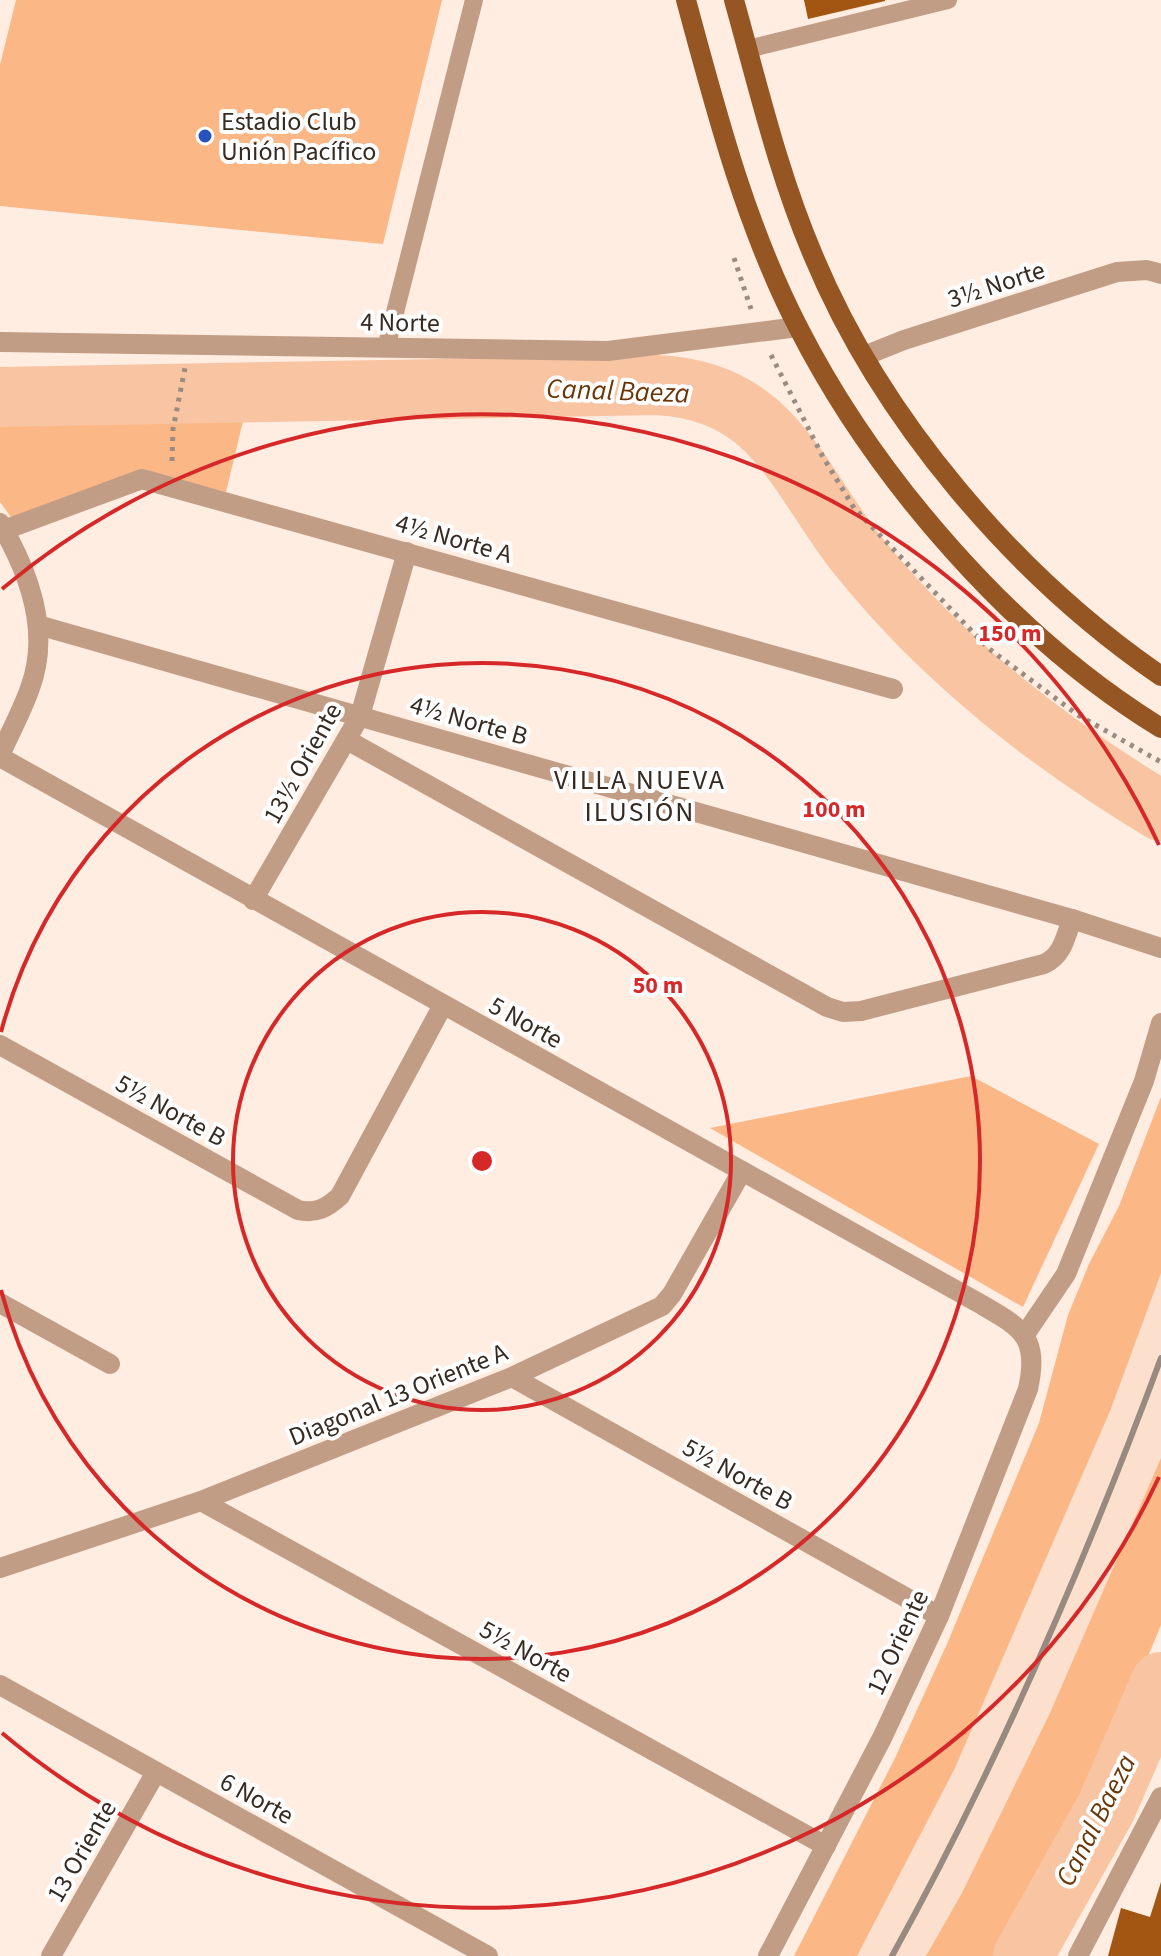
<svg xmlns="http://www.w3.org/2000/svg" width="1161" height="1956" viewBox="0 0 1161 1956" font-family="'Source Sans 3',sans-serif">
<rect width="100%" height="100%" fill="#ffede1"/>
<!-- built -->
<polygon fill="#fcdfcc" points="1161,1254 1161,1522 962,1956 849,1956"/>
<!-- green -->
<g fill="#fcb787">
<polygon points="16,0 442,0 383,244 0,206 0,65"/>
<polygon points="88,414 244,417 226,492 144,471 11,517 0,502 0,420"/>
<polygon points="971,1076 1099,1144 1023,1307 710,1128"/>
<polygon points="1161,1097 1161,1273 1110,1411 954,1770 857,1956 794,1956 895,1758 947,1644 1039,1423 1068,1315 1089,1264 1119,1206"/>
<polygon points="1161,1458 1161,1625 1122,1719 1004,1956 926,1956 962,1893 1050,1713"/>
</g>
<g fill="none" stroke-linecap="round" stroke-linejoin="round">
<!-- river -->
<g stroke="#f8c4a2" stroke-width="60">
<path d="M 0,397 L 657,385 C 699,387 736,400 766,430 C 803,467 827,518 860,558 C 944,662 1047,742 1161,811"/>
<polyline points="1023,1956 1106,1808 1161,1682"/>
</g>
</g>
<!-- building -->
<g fill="#a25612">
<polygon points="804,0 885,0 885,1 808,19"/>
<polygon points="1161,1882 1161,1956 1108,1956 1121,1908 1150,1917"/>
</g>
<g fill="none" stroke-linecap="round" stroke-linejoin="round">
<!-- path -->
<g stroke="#9a8c82" stroke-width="5" stroke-dasharray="4 6" stroke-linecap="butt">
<polyline points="734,258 751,309"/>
<polyline points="771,355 823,457 854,508 988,648 1078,715 1161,762"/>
<polyline points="172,461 173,429 185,368"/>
</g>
<!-- service -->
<g stroke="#c29d85" stroke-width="18">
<polyline points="748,49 948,0"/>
<polyline points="386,348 474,0"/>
</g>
<!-- minor -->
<g stroke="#c29d85" stroke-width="20">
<polyline points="0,342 608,351 798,327"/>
<polyline points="864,356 904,340 1117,272 1147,270 1161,274"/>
<polyline points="4,530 142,479 893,689"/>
<polyline points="38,625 1072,919 1161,948"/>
<path d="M 347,740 L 827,1007 L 843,1012 L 861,1011 L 1044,964 C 1063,955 1065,938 1072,919"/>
<path d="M 0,757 L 977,1302 C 1020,1327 1040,1335 1028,1389 L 939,1616 L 882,1738 L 768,1956"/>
<polyline points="253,900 360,716 407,552"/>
<path d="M 0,1045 L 298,1210 C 316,1214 327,1208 340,1196 L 443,1005"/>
<polyline points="0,1303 110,1364"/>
<polyline points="1024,1336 1066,1274 1144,1081 1161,1023"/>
<polyline points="512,1377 939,1616"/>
<polyline points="201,1501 826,1846"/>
<polyline points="0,1568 201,1501 512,1377 662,1306 672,1294 742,1171"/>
<polyline points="0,1685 488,1956"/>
<polyline points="51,1956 156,1772"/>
<polyline points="1078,1956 1161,1797"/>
</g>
<!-- tertiary -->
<path stroke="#c29d85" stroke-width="20" d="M 0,523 C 29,572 51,632 30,688 C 22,711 10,733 0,755"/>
<!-- primary -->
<g stroke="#965624" stroke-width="20">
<path d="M 686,0 C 716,111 745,224 798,327 C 876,480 1014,638 1161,728"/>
<path d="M 734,0 C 758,86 778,173 813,255 C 881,419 1015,576 1161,676"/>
</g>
<!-- rail -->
<path stroke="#988a80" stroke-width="6" d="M 892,1956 C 998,1764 1085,1563 1161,1358"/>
</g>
<!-- distance rings -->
<g fill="none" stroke="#d62828" stroke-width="4">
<circle cx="482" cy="1161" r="249"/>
<path d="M1 1032A498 498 0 1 1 1 1290"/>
<path d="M1159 1477A747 747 0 0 1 2 1733M2 589A747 747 0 0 1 1159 845"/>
</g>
<!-- markers -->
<circle fill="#2950bf" stroke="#fefefe" stroke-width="3" cx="205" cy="136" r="8"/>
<g text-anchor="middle" stroke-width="8" stroke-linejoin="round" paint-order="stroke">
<!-- poi labels -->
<g font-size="26" fill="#362b23" stroke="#fefefe" text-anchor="start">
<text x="221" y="130">Estadio Club<tspan x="221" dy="30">Unión Pacífico</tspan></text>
</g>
<!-- street labels -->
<g font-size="26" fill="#362b23" stroke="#fefefe">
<text transform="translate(996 284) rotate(-18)" y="9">3½ Norte</text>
<text transform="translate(400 322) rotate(1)" y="9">4 Norte</text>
<text transform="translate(454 538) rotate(16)" y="9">4½ Norte A</text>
<text transform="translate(469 720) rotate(16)" y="9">4½ Norte B</text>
<text transform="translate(302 763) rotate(-61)" y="9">13½ Oriente</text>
<text transform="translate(526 1022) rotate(29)" y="9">5 Norte</text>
<text transform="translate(171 1110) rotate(29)" y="9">5½ Norte B</text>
<text transform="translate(398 1394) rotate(-22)" y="9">Diagonal 13 Oriente A</text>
<text transform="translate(738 1474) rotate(29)" y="9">5½ Norte B</text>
<text transform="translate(897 1642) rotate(-65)" y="9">12 Oriente</text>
<text transform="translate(526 1651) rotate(29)" y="9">5½ Norte</text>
<text transform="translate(257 1798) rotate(29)" y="9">6 Norte</text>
<text transform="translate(81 1851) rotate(-60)" y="9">13 Oriente</text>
</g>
<!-- water labels -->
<g font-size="28" font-style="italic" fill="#6b3607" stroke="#fefefe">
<text transform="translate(618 390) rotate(2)" y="10">Canal Baeza</text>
<text transform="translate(1095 1820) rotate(-63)" y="10">Canal Baeza</text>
</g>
<!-- neighbourhood labels -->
<g font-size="28" letter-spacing="2" fill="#362b23" stroke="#fefefe">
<text x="640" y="789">VILLA NUEVA<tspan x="640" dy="32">ILUSIÓN</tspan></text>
</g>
</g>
<circle cx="482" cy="1161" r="12" fill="#d62828" stroke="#fefefe" stroke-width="4"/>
<g font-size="24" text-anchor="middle" font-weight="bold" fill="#d62828" stroke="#fefefe" stroke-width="8" stroke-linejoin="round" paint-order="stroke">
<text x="1010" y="641">150 m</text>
<text x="834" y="817">100 m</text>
<text x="658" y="993">50 m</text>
</g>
</svg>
